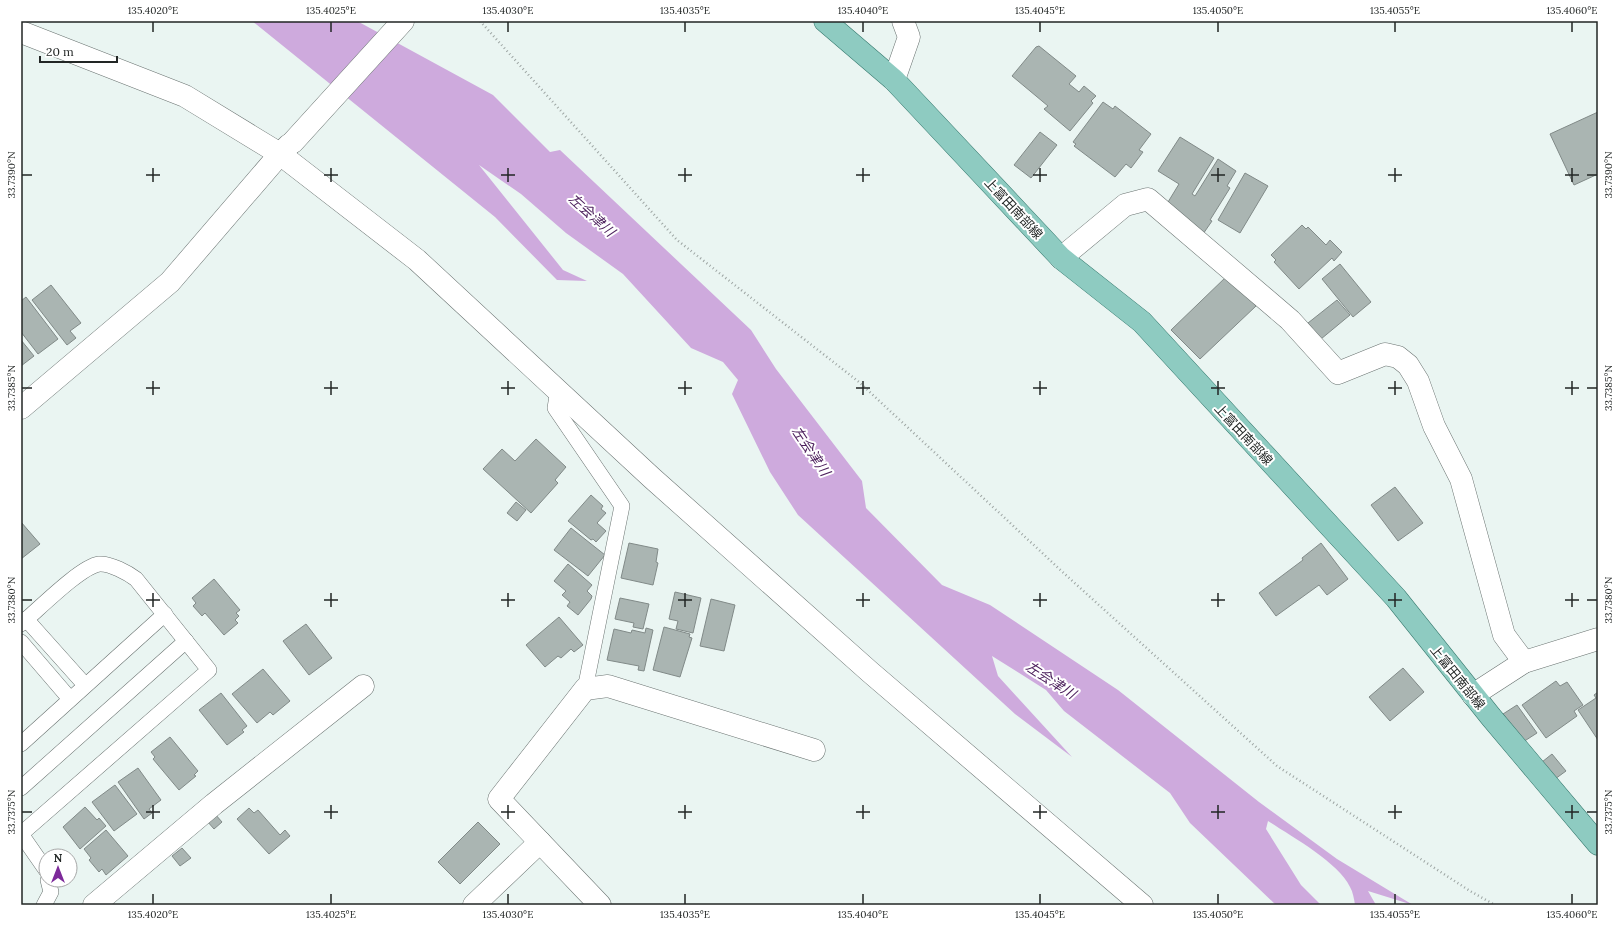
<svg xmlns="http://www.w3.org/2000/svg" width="1619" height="926" viewBox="0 0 1619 926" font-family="Lora,'Noto Sans JP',serif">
<rect width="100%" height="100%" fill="#eaf5f2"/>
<!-- water -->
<path fill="#ceaadd" d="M 252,21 L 357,21 L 493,95 L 550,152 L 560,150 L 751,330 L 776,369 L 862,481 L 866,508 L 942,585 L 990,605 L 1118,690 L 1259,802 L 1337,859 L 1413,905 L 1368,891 L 1376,905 L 1355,905 C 1354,899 1353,892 1350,887 C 1338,862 1292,837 1268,821 L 1266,829 L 1301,885 L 1321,905 L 1276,905 L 1190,823 L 1170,793 L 1064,711 L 1046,690 L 992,656 L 998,676 L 1072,757 L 1015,714 L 798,515 L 770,472 L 732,394 L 738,380 L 723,362 L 691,348 L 623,274 L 566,233 L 521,194 L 479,165 L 563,270 L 587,281 L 557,280 L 495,217 Z"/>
<!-- building -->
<g fill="#aab5b2" stroke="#818a88">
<polygon points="1039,46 1076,76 1069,84 1079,92 1084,86 1096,96 1091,101 1093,103 1070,131 1044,109 1048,106 1012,76 1036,47"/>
<polygon points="1103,102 1113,109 1115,106 1151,134 1139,150 1143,152 1131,168 1126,164 1115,177 1074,146 1076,144 1073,142"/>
<polygon points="1598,112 1598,174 1574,185 1550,134"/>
<polygon points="1040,132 1057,145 1031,178 1014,165"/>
<polygon points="1180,137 1214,158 1192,194 1195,196 1218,159 1236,171 1227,186 1230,188 1210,220 1212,221 1203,234 1165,207 1179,184 1158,171"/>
<polygon points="1245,173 1268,186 1240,233 1218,220"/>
<polygon points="1302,225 1306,229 1308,227 1326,245 1330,240 1342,252 1334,261 1332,258 1299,289 1274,262 1276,260 1271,255"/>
<polygon points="1340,264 1371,302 1353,317 1322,279"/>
<polygon points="1227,276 1256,306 1200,359 1171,330"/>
<polygon points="51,285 81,323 70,331 76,338 67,345 32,300"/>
<polygon points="26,297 58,339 38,354 21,332 21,301"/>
<polygon points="1337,300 1350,315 1321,339 1308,323"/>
<polygon points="21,340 34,356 21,366"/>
<polygon points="536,439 566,467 555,480 558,483 531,513 483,469 502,449 515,461"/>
<polygon points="1395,487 1423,523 1398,541 1371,505"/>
<polygon points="591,495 603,506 601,509 606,513 597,523 606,531 596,542 593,539 591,540 568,521"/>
<polygon points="516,502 526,510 517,521 507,513"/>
<polygon points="21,522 40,544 21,559"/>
<polygon points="571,528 605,555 588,576 554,550"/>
<polygon points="629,543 658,549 656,562 658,563 653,585 621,578"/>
<polygon points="1321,543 1348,579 1327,595 1319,585 1276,616 1259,593 1303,560 1302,558"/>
<polygon points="568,564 592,585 587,591 592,596 591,599 578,615 567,606 570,602 562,595 566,591 554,581"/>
<polygon points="214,579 240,610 236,613 239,616 235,620 238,623 224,635 205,613 202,616 193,606 196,603 192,598"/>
<polygon points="675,592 701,598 693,633 676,629 678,621 669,619"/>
<polygon points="620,598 649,604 643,629 633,627 634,623 615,619"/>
<polygon points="711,599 735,605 724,651 700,646"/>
<polygon points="559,617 583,645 574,652 571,649 561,658 558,656 545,667 526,645"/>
<polygon points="306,624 332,658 309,675 283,641"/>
<polygon points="664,627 690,634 689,637 692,638 680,677 653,670"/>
<polygon points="646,628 653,630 644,671 638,670 639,666 607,660 614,629 631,633 632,630 645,633"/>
<polygon points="1403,668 1424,692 1390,721 1369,697"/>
<polygon points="263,669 290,701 273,715 270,712 257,723 232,694"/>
<polygon points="1556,681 1560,686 1567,682 1583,705 1574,711 1577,716 1546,738 1522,705"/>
<polygon points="1598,692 1598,740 1578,710 1596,698 1594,695"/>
<polygon points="221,693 247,726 242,730 244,732 227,745 199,710"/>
<polygon points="1517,705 1537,733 1523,742 1503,714"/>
<polygon points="170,737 198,771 194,775 196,776 179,790 153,759 155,757 151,752"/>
<polygon points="1552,754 1566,771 1555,779 1542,762"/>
<polygon points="138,768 161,800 149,809 152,813 144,819 118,782"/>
<polygon points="115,785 137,814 114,831 92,802"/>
<polygon points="85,807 97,820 99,818 106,826 80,849 63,827"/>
<polygon points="249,808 254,813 258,810 280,835 285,830 290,836 269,854 237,819"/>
<polygon points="215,814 222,822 214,829 207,821"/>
<polygon points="478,822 500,844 460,884 438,862"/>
<polygon points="106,830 128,856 106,875 102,869 99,872 89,860 91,858 84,849"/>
<polygon points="182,848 191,858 180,866 172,856"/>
</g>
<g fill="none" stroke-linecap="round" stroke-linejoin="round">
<!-- service casing -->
<g stroke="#6a7371" stroke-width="16">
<g id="service">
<polyline points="558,390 555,408 622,506 585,689"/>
<polyline points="26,619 85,685"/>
<path d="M 21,624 C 38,610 80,567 99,564 C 110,563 128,573 136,579 L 209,670 L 21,834 L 46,870"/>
<polyline points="21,642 70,699"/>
<polyline points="21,744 165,614"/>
<polyline points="21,788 186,641"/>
<polyline points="44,905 51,892 48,880"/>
</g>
</g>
<!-- minor casing -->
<g stroke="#6a7371" stroke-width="23">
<g id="minor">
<polyline points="21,32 185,96 280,154 417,260 652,478 870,672 1142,905"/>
<polyline points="894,80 909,37 903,21"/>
<polyline points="1061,258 1125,205 1148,199 1290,320 1338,373 1385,354 1398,357 1408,365 1418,381 1434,426 1461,479 1504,635 1524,662"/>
<polyline points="21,408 170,282 280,154 289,145"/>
<polyline points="1473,695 1524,662 1598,639"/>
<polyline points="94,905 214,804 363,686"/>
<polyline points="474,905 540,842"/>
<polyline points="600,905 499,799 585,689 608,686 814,750"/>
</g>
</g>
<!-- tertiary casing -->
<g stroke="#6a7371" stroke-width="23">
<polyline id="tertiary" points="293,142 403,21"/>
</g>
<!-- primary casing -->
<g stroke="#377a6f" stroke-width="23">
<polyline id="primary" points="825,21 894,80 1061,258 1142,322 1396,598 1491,717 1598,844"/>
</g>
<!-- path -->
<polyline stroke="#9da5a3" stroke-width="2.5" stroke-dasharray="1 3" stroke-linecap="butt" points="480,21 677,240 859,382 1068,577 1277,766 1470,891 1495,905"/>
<!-- service -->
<use href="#service" stroke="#fff" stroke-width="15"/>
<!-- minor -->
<use href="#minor" stroke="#fff" stroke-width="22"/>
<!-- tertiary -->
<use href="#tertiary" stroke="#fff" stroke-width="22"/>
<!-- primary -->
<use href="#primary" stroke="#8ecbc1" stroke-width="22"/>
</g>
<!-- ticks -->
<path fill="none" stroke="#222625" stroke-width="1.5" d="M 153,22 L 153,32M 331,22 L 331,32M 508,22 L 508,32M 685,22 L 685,32M 863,22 L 863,32M 1040,22 L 1040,32M 1218,22 L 1218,32M 1395,22 L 1395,32M 1572,22 L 1572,32M 153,168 L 153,182M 331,168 L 331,182M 508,168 L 508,182M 685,168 L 685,182M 863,168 L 863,182M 1040,168 L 1040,182M 1218,168 L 1218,182M 1395,168 L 1395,182M 1572,168 L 1572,182M 22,175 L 32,175M 146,175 L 160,175M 324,175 L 338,175M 501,175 L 515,175M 678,175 L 692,175M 856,175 L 870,175M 1033,175 L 1047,175M 1211,175 L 1225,175M 1388,175 L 1402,175M 1565,175 L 1579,175M 1587,175 L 1597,175M 153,381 L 153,395M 331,381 L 331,395M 508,381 L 508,395M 685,381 L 685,395M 863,381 L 863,395M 1040,381 L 1040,395M 1218,381 L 1218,395M 1395,381 L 1395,395M 1572,381 L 1572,395M 22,388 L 32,388M 146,388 L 160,388M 324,388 L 338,388M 501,388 L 515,388M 678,388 L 692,388M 856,388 L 870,388M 1033,388 L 1047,388M 1211,388 L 1225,388M 1388,388 L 1402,388M 1565,388 L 1579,388M 1587,388 L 1597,388M 153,593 L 153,607M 331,593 L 331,607M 508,593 L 508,607M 685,593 L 685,607M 863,593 L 863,607M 1040,593 L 1040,607M 1218,593 L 1218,607M 1395,593 L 1395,607M 1572,593 L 1572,607M 22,600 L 32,600M 146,600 L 160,600M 324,600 L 338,600M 501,600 L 515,600M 678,600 L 692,600M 856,600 L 870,600M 1033,600 L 1047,600M 1211,600 L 1225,600M 1388,600 L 1402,600M 1565,600 L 1579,600M 1587,600 L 1597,600M 153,805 L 153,819M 331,805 L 331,819M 508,805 L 508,819M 685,805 L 685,819M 863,805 L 863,819M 1040,805 L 1040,819M 1218,805 L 1218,819M 1395,805 L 1395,819M 1572,805 L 1572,819M 22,812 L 32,812M 146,812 L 160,812M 324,812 L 338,812M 501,812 L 515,812M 678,812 L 692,812M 856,812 L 870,812M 1033,812 L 1047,812M 1211,812 L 1225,812M 1388,812 L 1402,812M 1565,812 L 1579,812M 1587,812 L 1597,812M 153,894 L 153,904M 331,894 L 331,904M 508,894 L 508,904M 685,894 L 685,904M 863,894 L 863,904M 1040,894 L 1040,904M 1218,894 L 1218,904M 1395,894 L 1395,904M 1572,894 L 1572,904"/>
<g text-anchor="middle" stroke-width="4" stroke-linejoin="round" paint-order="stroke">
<!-- street labels -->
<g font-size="13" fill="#222625" stroke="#fff">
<text transform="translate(1014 208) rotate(47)" y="5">上富田南部線</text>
<text transform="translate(1244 434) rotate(47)" y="5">上富田南部線</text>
<text transform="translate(1458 677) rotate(51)" y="5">上富田南部線</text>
</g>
<!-- water labels -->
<g font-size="14" font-style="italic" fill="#4d215d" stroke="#fff">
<text transform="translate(592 215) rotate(42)" y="5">左会津川</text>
<text transform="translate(811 451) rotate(56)" y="5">左会津川</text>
<text transform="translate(1051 680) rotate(33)" y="5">左会津川</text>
</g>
</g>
<!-- border -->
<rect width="1619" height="926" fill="none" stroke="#ffffff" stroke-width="44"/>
<!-- north arrow -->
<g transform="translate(58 868)"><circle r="19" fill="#ffffff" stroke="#a7a8a8"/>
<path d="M0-3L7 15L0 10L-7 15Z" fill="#7d2a9a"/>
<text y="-6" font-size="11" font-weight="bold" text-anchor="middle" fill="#222625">N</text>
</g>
<!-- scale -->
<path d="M40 56v6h77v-6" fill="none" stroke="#222625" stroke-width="2"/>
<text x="46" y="56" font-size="12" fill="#222625" stroke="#ffffff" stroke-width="3" paint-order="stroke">20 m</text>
<rect x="22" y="22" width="1575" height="882" fill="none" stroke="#222625" stroke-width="1.5"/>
<g font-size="10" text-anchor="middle" fill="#222625">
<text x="153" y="14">135.4020°E</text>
<text x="331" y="14">135.4025°E</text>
<text x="508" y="14">135.4030°E</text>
<text x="685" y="14">135.4035°E</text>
<text x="863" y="14">135.4040°E</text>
<text x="1040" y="14">135.4045°E</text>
<text x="1218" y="14">135.4050°E</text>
<text x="1395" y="14">135.4055°E</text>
<text x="1572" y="14">135.4060°E</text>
<text transform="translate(11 175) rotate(-90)" y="4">33.7390°N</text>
<text transform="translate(1608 175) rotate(-90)" y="4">33.7390°N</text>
<text transform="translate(11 388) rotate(-90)" y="4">33.7385°N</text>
<text transform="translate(1608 388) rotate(-90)" y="4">33.7385°N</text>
<text transform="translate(11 600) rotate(-90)" y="4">33.7380°N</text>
<text transform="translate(1608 600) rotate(-90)" y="4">33.7380°N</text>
<text transform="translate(11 812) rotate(-90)" y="4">33.7375°N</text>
<text transform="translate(1608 812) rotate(-90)" y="4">33.7375°N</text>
<text x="153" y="918">135.4020°E</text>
<text x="331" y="918">135.4025°E</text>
<text x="508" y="918">135.4030°E</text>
<text x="685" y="918">135.4035°E</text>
<text x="863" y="918">135.4040°E</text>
<text x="1040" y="918">135.4045°E</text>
<text x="1218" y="918">135.4050°E</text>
<text x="1395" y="918">135.4055°E</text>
<text x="1572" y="918">135.4060°E</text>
</g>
</svg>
